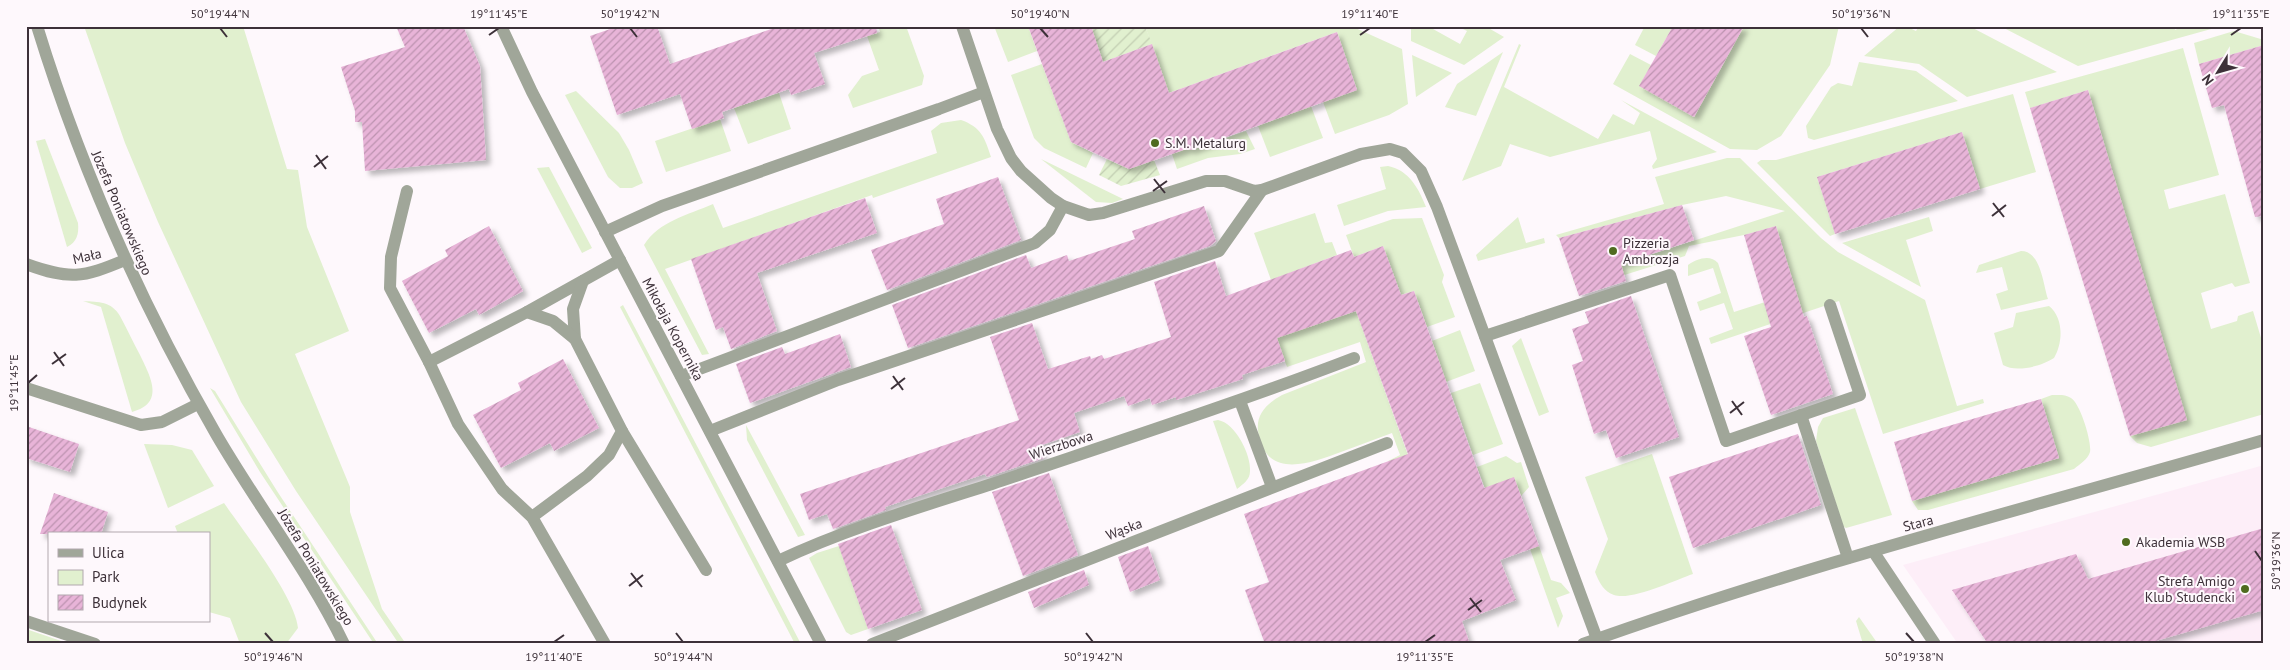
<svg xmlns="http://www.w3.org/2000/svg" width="2290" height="670" viewBox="0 0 2290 670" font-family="'PT Sans',sans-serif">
<defs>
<pattern id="garden-furrows" width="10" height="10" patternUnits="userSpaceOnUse" patternTransform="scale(1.25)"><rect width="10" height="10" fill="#e1f0cf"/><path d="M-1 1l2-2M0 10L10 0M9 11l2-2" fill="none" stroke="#c2ceb2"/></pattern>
<pattern id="building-hatch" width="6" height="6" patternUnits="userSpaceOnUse" patternTransform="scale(1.25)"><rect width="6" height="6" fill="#e8b4d8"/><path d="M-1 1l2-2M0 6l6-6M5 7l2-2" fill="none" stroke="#bd93b0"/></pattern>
<filter id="shadow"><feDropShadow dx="4.5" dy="4.5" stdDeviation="2.5" flood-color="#0004"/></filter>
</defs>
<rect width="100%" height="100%" fill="#fef8fc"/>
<!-- built -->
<polygon fill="#fdeef8" points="2264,465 2264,644 1958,644 1903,565"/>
<!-- green -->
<g fill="#e1f0cf">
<polygon points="84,26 243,26 287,169 298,170 307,227 349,331 295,354 350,487 350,512 382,609 406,644 399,644 296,491 241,402 158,222 125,143"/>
<polygon points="878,26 906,26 924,76 922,85 853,108 848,95 862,76 879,70 867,36 880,32"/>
<polygon points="994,26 1028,26 1037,51 1008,62"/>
<polygon points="1145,26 1351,26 1402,49 1408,104 1389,115 1335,134 1323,102 1357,90 1337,32 1169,93"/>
<polygon points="1411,26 1434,26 1433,29 1460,44 1467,31 1457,26 1485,26 1504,37 1464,65 1411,41"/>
<polygon points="1645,26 1673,26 1656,56 1635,45"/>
<polygon points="1744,26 1839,26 1830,65 1781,136 1757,150 1730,149 1613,84 1630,54 1651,65 1640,85 1694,117"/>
<polygon points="1900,26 1905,26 1916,31 1919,26 1969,26 2057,72 1967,97 1919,64 1864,56"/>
<polygon points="2000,26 2170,26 2176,30 2178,26 2222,26 2078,66"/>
<polygon points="2234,31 2264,40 2264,45 2199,64 2194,43"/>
<polygon points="1519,44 1521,45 1504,87 1598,139 1613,114 1634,125 1640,113 1621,100 1717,152 1653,169 1652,166 1657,159 1650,131 1550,157 1510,144 1501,166 1462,181"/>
<polygon points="2183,48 2219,175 2164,190 2169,209 2225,194 2250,283 2235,287 2232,283 2201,293 2211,329 2237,321 2238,316 2253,311 2264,348 2264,414 2151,447 2137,443 2130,436 2186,420 2088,90 2030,108 2025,92"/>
<polygon points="1503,52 1476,116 1445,107 1457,84"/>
<polygon points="1412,55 1452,73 1416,97"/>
<polygon points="1859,62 1916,71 1958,101 1814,140 1808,138 1806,126 1831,87 1838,83 1852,86"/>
<polygon points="1042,64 1071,142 1093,153 1086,168 1044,148 1034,138 1011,75"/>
<polygon points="576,91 619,133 629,150 643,183 632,188 620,188 608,177 565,95"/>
<polygon points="779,93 791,129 748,144 734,108"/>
<polygon points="2013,94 2036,172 1980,189 1962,132 1817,177 1835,234 1830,236 1757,163 1761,160 1776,160"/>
<polygon points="1311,106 1323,138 1270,157 1258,126"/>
<polygon points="720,119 731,151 666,172 655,141"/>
<path d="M 961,120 C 981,127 985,138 991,157 L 873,198 L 872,195 L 665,269 L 709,354 L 702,355 L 644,245 C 659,221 688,215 713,204 L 723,228 L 937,153 L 931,131 L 941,123 Z"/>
<polygon points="1246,131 1255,149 1240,154 1208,158 1177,169 1172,154 1189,148 1191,150"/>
<path d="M 45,139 L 78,223 C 79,234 77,242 67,247 L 36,141 Z"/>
<path d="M 1727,158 L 1740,158 L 1821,238 L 1838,252 L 1925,300 L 1957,406 L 1983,399 L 1984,403 L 1883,434 L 1839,301 L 1711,344 L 1709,338 L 1733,329 L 1724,303 L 1700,311 L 1697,302 L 1721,293 L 1713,268 L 1688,276 L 1688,265 C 1697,259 1710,254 1718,263 L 1734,312 L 1796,292 L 1776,226 L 1744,235 L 1689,246 L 1685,256 L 1586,287 L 1575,284 L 1573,280 L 1785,211 L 1726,196 L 1682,205 L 1559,238 L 1556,235 L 1664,204 L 1655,177 Z"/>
<polygon points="1041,159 1123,199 1112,203 1096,202"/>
<path d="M 1388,166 C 1409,170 1419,189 1426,207 L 1388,211 L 1344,226 L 1337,205 L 1386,189 L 1380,167 Z"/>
<polygon points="549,167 592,248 582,253 537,168"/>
<polygon points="1315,213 1325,243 1332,242 1337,255 1271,280 1254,233"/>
<polygon points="1518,217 1526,243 1544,238 1545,243 1478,261 1476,255"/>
<polygon points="1929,217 1933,231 1906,240 1921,287 1842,243"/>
<polygon points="1422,218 1444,275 1442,282 1455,317 1427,327 1414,291 1401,295 1383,246 1354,257 1346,235 1393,219"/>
<path d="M 2021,251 C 2041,251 2043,284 2048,299 L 2001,310 L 1996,294 L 2008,290 L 2002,267 L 1976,273 L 1979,265 Z"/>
<path d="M 83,301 C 99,302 111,301 120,316 C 127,329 133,342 140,355 C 150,376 166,403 132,412 L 101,307 Z"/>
<polygon points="623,305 801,644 795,644 620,307"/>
<path d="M 2049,306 C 2064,318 2063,343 2054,358 C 2042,366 2016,373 2003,365 L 1994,333 L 2013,327 L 2016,313 Z"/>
<path d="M 1356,311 L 1427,508 L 1418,512 L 1446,587 L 1436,592 L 1388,461 L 1400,455 L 1392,433 C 1375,439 1358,446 1341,452 C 1311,463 1265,481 1258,431 C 1256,413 1268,403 1282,395 L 1366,362 L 1360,342 L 1287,367 L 1275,334 L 1258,340 L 1267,367 L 1259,370 L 1251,343 L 1239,345 L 1288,328 L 1290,333 Z"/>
<polygon points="1460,330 1475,371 1446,382 1432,341"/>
<polygon points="1521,338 1549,412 1539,416 1512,346"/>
<polygon points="1480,383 1503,444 1473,455 1451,393"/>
<polygon points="210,388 215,391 277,491 378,644 374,644 260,472"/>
<path d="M 2052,395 C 2059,395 2065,394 2071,398 C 2080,403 2092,442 2090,452 C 2088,459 2080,464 2074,469 L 1928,510 L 1918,510 L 1912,501 L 2059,458 L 2041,399 Z"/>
<polygon points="1855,408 1892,515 1846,528 1843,526 1816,441 1818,427 1823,418"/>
<path d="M 1218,420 C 1235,423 1251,454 1250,471 C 1250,480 1243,484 1237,489 L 1213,421 Z"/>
<polygon points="746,425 805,535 798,537 747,440"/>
<polygon points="144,444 172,445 192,450 214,486 168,508"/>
<path d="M 1652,454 L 1693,574 C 1675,580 1632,601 1614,595 C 1604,592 1599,582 1595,572 L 1608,539 L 1585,477 Z"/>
<polygon points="1506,456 1517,463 1521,462 1529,487 1521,496 1514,478 1485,488 1477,467"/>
<path d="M 224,503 C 244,532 295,597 298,628 L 286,644 L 240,644 L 230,618 L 209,612 L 209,534 L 178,534 L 175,526 Z"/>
<polygon points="839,546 868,629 851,635 846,632 809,558 817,553"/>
<polygon points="1539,546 1551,580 1561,583 1570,593 1556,598 1563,616 1558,628 1530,549"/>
<polygon points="1859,617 1878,644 1863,644 1856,621"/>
<polygon points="26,629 70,644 26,644"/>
</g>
<!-- garden -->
<g fill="url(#garden-furrows)">
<polygon points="1094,26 1145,26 1152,44 1103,62 1091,27"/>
<polygon points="1107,159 1129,169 1154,160 1160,175 1121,186 1099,175"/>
</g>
<!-- building -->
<g fill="url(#building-hatch)" filter="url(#shadow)">
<polygon points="396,26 463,26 480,66 486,160 365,171 362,122 355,122 355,111 341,67 405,47"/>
<polygon points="619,26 657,26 670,64 780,26 876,26 877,33 814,53 825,84 791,95 789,89 722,112 724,118 692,129 680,94 617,115 590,36"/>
<polygon points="1028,26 1091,26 1103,62 1152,44 1169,93 1337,32 1357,90 1190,150 1189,148 1129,169 1071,142"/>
<polygon points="1673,26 1744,26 1694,117 1639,86"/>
<polygon points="2264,45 2264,216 2255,217 2224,105 2212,108 2199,64"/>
<polygon points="2088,90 2187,420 2130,436 2030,108"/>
<polygon points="1962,132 1980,189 1835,234 1817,177"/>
<polygon points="998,177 1021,240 887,290 871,250 944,224 936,199"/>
<polygon points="865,198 877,233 757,273 777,331 731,349 723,327 716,330 691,259"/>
<polygon points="1682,205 1694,240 1621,264 1626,281 1579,296 1559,238"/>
<polygon points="1204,206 1216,241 1210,246 908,348 892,305 1026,255 1031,268 1067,255 1069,261 1135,239 1132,231"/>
<polygon points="489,226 523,291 479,315 476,309 429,333 402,281 448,256 445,250"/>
<polygon points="1776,226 1804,317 1807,316 1833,394 1771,415 1744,336 1771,327 1744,235"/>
<polygon points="1383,246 1401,295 1414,291 1484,488 1514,477 1539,546 1500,560 1516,600 1462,621 1470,644 1265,644 1245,590 1269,582 1244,514 1408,454 1356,311 1277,338 1285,361 1242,375 1243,379 1176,400 1176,397 1152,405 1150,398 1128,406 1124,396 1074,413 1080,432 1039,446 1044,458 987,477 985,474 885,507 886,510 833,529 827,514 809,520 800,494 1019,420 990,337 1032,323 1048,369 1090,356 1091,359 1102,355 1104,359 1171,337 1154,282 1215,261 1226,296 1351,250 1354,257"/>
<polygon points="1631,296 1679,437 1616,458 1606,430 1594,434 1572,365 1583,361 1572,329 1589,323 1585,312"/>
<polygon points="840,334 851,367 750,403 736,364 782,347 785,354"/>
<polygon points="563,359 599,428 554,451 550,443 501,468 473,415 521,390 518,383"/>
<polygon points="2041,399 2059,458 1912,501 1894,442"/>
<polygon points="26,426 79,444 70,472 26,458"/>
<polygon points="1798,434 1821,505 1693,548 1669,477"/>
<polygon points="1049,473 1078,555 1023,576 992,492"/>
<polygon points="54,493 108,512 101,534 40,534"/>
<polygon points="891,525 922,610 868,629 838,544"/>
<polygon points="2264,528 2264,610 2145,644 1988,644 1952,590 2076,554 2088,579"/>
<polygon points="1148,546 1160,580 1130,592 1118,557"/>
<polygon points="1084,570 1089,585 1034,608 1028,592"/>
</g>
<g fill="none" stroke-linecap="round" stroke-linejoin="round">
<!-- service -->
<g stroke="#a0a699" stroke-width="12">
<polyline points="407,191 391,257 390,288 429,362 458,424 502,489 532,517 605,644"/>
<polyline points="527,312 620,260"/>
<polyline points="1485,336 1670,275 1726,441 1860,395 1830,305"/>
<polyline points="575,339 573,309 583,281"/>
<polyline points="429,362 527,312 553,321 575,339 622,431 609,455 587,476 532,517"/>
<polyline points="681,376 1035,243 1050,230 1063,206"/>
<polyline points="1240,401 1272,487"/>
<polyline points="1801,415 1848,558"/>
<polyline points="622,431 706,570"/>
<polyline points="710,431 838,380 1219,251 1262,190"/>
<polyline points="1873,551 1935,644"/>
<path d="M 778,561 C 846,529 920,507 992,484 C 1113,443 1234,404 1354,358"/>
<polyline points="872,644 1387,443"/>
</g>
<!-- minor -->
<g stroke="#a0a699" stroke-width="12">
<polyline points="501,26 532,92 821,644"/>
<polyline points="962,26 997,129 1011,158 1021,171 1051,198 1063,206 1089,215 1103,213 1206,181 1225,181 1254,191 1262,190 1361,154 1390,149 1403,153 1421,171 1437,207 1597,639"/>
<polyline points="605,232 662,206 939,109 984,92"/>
<path d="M 26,264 C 70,280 82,278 125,260"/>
<polyline points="26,388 141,425 162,422 198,404"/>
<polyline points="26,621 95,644"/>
<path d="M 1583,644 C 1806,564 2036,506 2264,440"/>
</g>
<!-- tertiary -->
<path stroke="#a0a699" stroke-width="12" d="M 37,26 C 81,169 141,304 216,434 C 257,505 308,570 344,644"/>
</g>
<!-- ticks -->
<path fill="none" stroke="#3d3139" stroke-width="2" d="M 220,28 L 227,37M 630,28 L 637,37M 1040,28 L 1048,37M 1861,28 L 1868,37M 489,35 L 499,28M 1360,35 L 1370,28M 2231,35 L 2241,28M 316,155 L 326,169M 314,167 L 328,156M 1154,179 L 1165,193M 1153,191 L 1167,181M 1993,203 L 2004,217M 1992,216 L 2006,205M 54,352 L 64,366M 52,364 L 66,354M 893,376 L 903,390M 28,383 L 37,375M 891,389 L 905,378M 1732,401 L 1742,415M 1730,413 L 1744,402M 2255,551 L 2262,561M 631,573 L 642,587M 629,586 L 643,575M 1470,598 L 1481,612M 1468,610 L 1482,600M 265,633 L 273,642M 676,633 L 683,642M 1086,633 L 1093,642M 1906,633 L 1914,642M 554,642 L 564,635M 1425,642 L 1435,635"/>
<!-- markers -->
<g fill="#4f6b1f" stroke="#fef8fc" stroke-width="2">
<circle cx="1155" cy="143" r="5"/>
<circle cx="1613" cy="251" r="5"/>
<circle cx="2126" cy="542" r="5"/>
<circle cx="2245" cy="589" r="5"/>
</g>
<g text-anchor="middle" stroke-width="4" stroke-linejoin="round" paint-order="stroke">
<!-- poi labels -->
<g font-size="14" fill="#3d3139" stroke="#fef8fc" text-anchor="start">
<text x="1165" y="148">S.M. Metalurg</text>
<text x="1623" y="248">Pizzeria<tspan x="1623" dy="16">Ambrozja</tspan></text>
<text x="2136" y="547">Akademia WSB</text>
<text x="2235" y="586" text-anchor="end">Strefa Amigo<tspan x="2235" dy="16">Klub Studencki</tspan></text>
</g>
<!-- street labels -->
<g font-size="14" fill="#3d3139" stroke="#fef8fc">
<text transform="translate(122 213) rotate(67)" y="5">Józefa Poniatowskiego</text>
<text transform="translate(87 256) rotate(-13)" y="5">Mała</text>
<text transform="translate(673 329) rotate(62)" y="5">Mikołaja Kopernika</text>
<text transform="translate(1061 445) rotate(-18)" y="5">Wierzbowa</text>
<text transform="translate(1918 523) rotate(-15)" y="5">Stara</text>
<text transform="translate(1124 529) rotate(-21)" y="5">Wąska</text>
<text transform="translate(316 567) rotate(59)" y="5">Józefa Poniatowskiego</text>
</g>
</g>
<!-- border -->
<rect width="2290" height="670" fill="none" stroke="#fef8fc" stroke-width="55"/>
<!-- legend -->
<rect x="48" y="532" width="162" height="90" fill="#fef8fc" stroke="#b1a8ae"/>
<rect x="58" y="549" width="25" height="8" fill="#a0a699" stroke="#b1a8ae"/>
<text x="92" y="558" font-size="15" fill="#3d3139">Ulica</text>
<rect x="58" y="570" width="25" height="15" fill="#e1f0cf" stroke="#b1a8ae"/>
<text x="92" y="582" font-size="15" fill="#3d3139">Park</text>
<rect x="58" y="595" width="25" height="15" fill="url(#building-hatch)" stroke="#b1a8ae"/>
<text x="92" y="608" font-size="15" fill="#3d3139">Budynek</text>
<!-- north arrow -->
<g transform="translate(2218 72) rotate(233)" stroke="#fef8fc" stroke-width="4" paint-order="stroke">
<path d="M0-4L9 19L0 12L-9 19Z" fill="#3d3139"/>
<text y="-8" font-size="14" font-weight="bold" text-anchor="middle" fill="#3d3139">N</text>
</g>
<rect x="28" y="28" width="2234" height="614" fill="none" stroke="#3d3139" stroke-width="2"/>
<g font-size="12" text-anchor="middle" fill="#3d3139">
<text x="220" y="18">50°19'44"N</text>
<text x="499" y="18">19°11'45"E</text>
<text x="630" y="18">50°19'42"N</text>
<text x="1040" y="18">50°19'40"N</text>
<text x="1370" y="18">19°11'40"E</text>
<text x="1861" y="18">50°19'36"N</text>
<text x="2241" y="18">19°11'35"E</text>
<text transform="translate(14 383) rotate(-90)" y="4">19°11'45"E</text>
<text transform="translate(2276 561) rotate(-90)" y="4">50°19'36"N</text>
<text x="273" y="661">50°19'46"N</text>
<text x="554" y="661">19°11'40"E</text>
<text x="683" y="661">50°19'44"N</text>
<text x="1093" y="661">50°19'42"N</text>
<text x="1425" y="661">19°11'35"E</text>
<text x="1914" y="661">50°19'38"N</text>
</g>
</svg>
